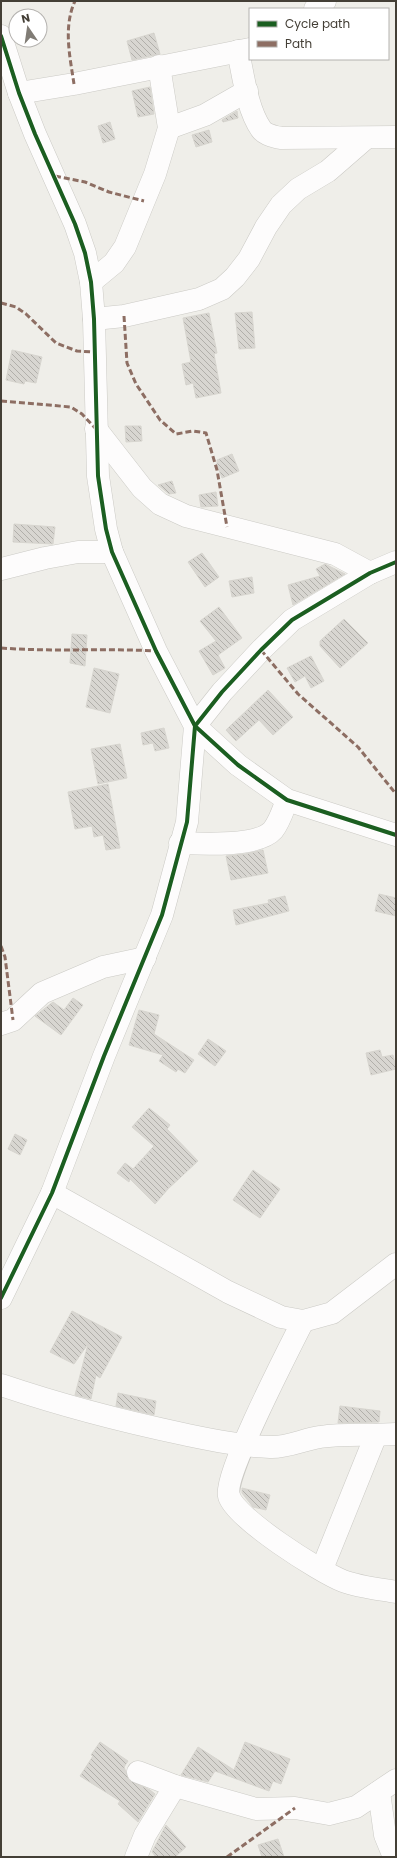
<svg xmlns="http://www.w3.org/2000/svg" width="397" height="1858" viewBox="0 0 397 1858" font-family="Poppins,sans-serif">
<defs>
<pattern id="building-back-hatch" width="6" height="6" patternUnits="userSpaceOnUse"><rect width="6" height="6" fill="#d8d6d1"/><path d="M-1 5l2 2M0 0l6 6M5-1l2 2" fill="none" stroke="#b1afaa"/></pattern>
</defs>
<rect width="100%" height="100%" fill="#efeee9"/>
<!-- building -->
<g fill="url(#building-back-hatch)" stroke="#d7d5cf">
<polygon points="154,33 160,54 132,60 127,41"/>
<polygon points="150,87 154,114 138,117 132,91"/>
<polygon points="237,111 238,118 223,122 222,120"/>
<polygon points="110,122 115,139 103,143 98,126"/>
<polygon points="209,130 212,142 196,147 192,135"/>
<polygon points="252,312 255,348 239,349 235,313"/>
<polygon points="209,313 217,353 214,354 221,393 196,398 193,383 186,385 182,364 191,362 183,318"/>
<polygon points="12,350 42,357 36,383 25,381 24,384 6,380"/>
<polygon points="125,426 141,426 142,441 126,442"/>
<polygon points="232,454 239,471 222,478 217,465 217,460"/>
<polygon points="172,481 176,493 169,494 158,485"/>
<polygon points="216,492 218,506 201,507 199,495"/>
<polygon points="14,524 55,527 53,544 13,542"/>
<polygon points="202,553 219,577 205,587 188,562"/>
<polygon points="325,564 345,574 293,605 288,585 320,576 316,569"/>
<polygon points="252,577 254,593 232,597 229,581"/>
<polygon points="219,607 242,638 218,655 225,668 213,675 199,651 216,641 200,621"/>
<polygon points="344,619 368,643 340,668 320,646 320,641"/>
<polygon points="72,634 87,635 85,666 70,663"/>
<polygon points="311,656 324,681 311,688 305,676 295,682 287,668"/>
<polygon points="94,668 119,674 110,713 86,707"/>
<polygon points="268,690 293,717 273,735 259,720 236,741 226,730"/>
<polygon points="164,728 169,748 155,751 153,743 143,745 141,733"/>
<polygon points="120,744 127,778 98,784 91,749"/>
<polygon points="108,784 120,848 106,850 103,835 94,837 92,826 75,829 68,792"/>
<polygon points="263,850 268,873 231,880 226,856 245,854"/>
<polygon points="379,894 396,898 396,916 375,911"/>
<polygon points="285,896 289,911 236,925 233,910 269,903 268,900"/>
<polygon points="73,998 83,1005 61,1035 35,1016 53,1002 64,1010"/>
<polygon points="139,1010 159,1015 154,1034 194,1060 185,1073 178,1069 176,1072 159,1061 163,1055 129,1045"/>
<polygon points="208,1039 226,1051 215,1066 198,1054"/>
<polygon points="380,1050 382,1057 393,1055 396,1069 371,1075 366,1053"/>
<polygon points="149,1108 170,1125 167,1129 198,1161 168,1189 155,1204 130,1179 129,1182 117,1173 125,1163 133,1169 154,1146 132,1127"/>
<polygon points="15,1134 27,1140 20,1155 8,1149"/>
<polygon points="253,1170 280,1189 260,1218 233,1200"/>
<polygon points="72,1311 122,1337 100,1378 96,1375 91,1399 75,1395 88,1344 74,1364 50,1352"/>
<polygon points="118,1393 156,1401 154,1415 116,1406"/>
<polygon points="340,1406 380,1411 379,1422 338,1423"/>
<polygon points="242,1488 270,1495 266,1510 253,1507 242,1493"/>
<polygon points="100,1742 128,1761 124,1767 129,1780 150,1790 155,1794 138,1822 118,1804 120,1801 80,1776 93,1756 91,1755"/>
<polygon points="245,1742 290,1759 281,1784 273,1781 269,1791 215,1771 208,1782 181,1775 198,1747 234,1770"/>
<polygon points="166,1825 186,1847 175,1857 156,1857 152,1852"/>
<polygon points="278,1839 284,1857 262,1857 258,1845"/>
</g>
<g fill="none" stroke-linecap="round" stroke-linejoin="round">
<!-- minor casing -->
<g stroke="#cbcac5" stroke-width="23">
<g id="minor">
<polyline points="315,9 325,1"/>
<polyline points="1,36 19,93 35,134 75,224 85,253 91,282 94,319 98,476 106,529 112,552 156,651 195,726 187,822 162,915 104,1056 52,1193 1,1298"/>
<path d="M 238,51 C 243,74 247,109 261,129 C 265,135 273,136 280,138 L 396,137"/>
<polyline points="19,93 74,84 250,49"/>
<polyline points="169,128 205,115 247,91"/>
<polyline points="91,282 114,263 125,247 155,174 169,128 159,66"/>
<polyline points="94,319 124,316 199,299 222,289 235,277 249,259 266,227 281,205 298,189 328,171 366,138"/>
<polyline points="96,429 142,488 160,504 186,516 335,554 370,573"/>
<polyline points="396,562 370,573 292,620 261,650 222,692 195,726 238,765 287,800 396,835"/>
<polyline points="1,569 45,558 78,552 112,552"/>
<path d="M 180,843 C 202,844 258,847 273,830 C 280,821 283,810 287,800"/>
<polyline points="1,1024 13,1020 42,993 103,967 145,958"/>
<polyline points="52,1193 228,1292 281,1317 303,1321 332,1313 396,1264"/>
<path d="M 303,1321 C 290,1347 223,1476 229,1496 C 235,1518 320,1572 343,1581 C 359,1587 379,1589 396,1592"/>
<path d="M 1,1385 C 60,1405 121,1421 183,1434 C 212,1440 240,1446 270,1447 C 287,1448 304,1439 320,1437 C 346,1433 371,1436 396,1434"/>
<polyline points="322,1569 376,1435"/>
<polyline points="138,1772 175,1786 256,1809 295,1808 329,1814 356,1807 396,1780"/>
<polyline points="379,1792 385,1835 394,1857"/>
<polyline points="136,1857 145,1835 175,1786"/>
</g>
</g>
<!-- minor -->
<use href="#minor" stroke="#fdfcfc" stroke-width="22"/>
<!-- quiet -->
<g stroke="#8d6e63" stroke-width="3" stroke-dasharray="6 3" stroke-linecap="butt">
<path d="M 74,84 C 70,57 63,27 75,1"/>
<polyline points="55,176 85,182 109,192 144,201"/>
<polyline points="1,303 16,307 26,314 56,343 77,351 94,352"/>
<polyline points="124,316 127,363 136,384 160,420 176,434 193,431 206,433 217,470 227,527"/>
<polyline points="1,401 71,407 82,414 96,429"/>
<path d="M 1,648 C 53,652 104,648 156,651"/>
<polyline points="261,650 298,694 358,747 396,794"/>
<polyline points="1,946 5,957 13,1020"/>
<polyline points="227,1857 295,1808"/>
</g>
<!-- cycleway casing -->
<g stroke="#fff" stroke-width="6">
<g id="cycleway">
<polyline points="1,36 19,93 35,134 75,224 85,253 91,282 94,319 98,476 106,529 112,552 156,651 195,726 187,822 162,915 104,1056 52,1193 1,1298"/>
<polyline points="396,562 370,573 292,620 261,650 222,692 195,726 238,765 287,800 396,835"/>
</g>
</g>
<!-- cycleway -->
<use href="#cycleway" stroke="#1b5e20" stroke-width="4"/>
</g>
<!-- border -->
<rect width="397" height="1858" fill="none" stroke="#443f36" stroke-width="4"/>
<!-- legend -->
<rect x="249" y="8" width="140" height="52" fill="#ffffff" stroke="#b4b2af"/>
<rect x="257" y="21" width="20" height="6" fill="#1b5e20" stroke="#b4b2af"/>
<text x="285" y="28" font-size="12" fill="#443f36">Cycle path</text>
<rect x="257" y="41" width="20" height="6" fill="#8d6e63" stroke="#b4b2af"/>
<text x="285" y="48" font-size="12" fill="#443f36">Path</text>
<!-- north arrow -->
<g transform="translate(28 28) rotate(347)"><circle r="19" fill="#ffffff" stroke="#b4b2af"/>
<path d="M0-3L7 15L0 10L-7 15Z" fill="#807c75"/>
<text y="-6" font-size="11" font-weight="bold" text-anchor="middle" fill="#443f36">N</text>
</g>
</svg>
